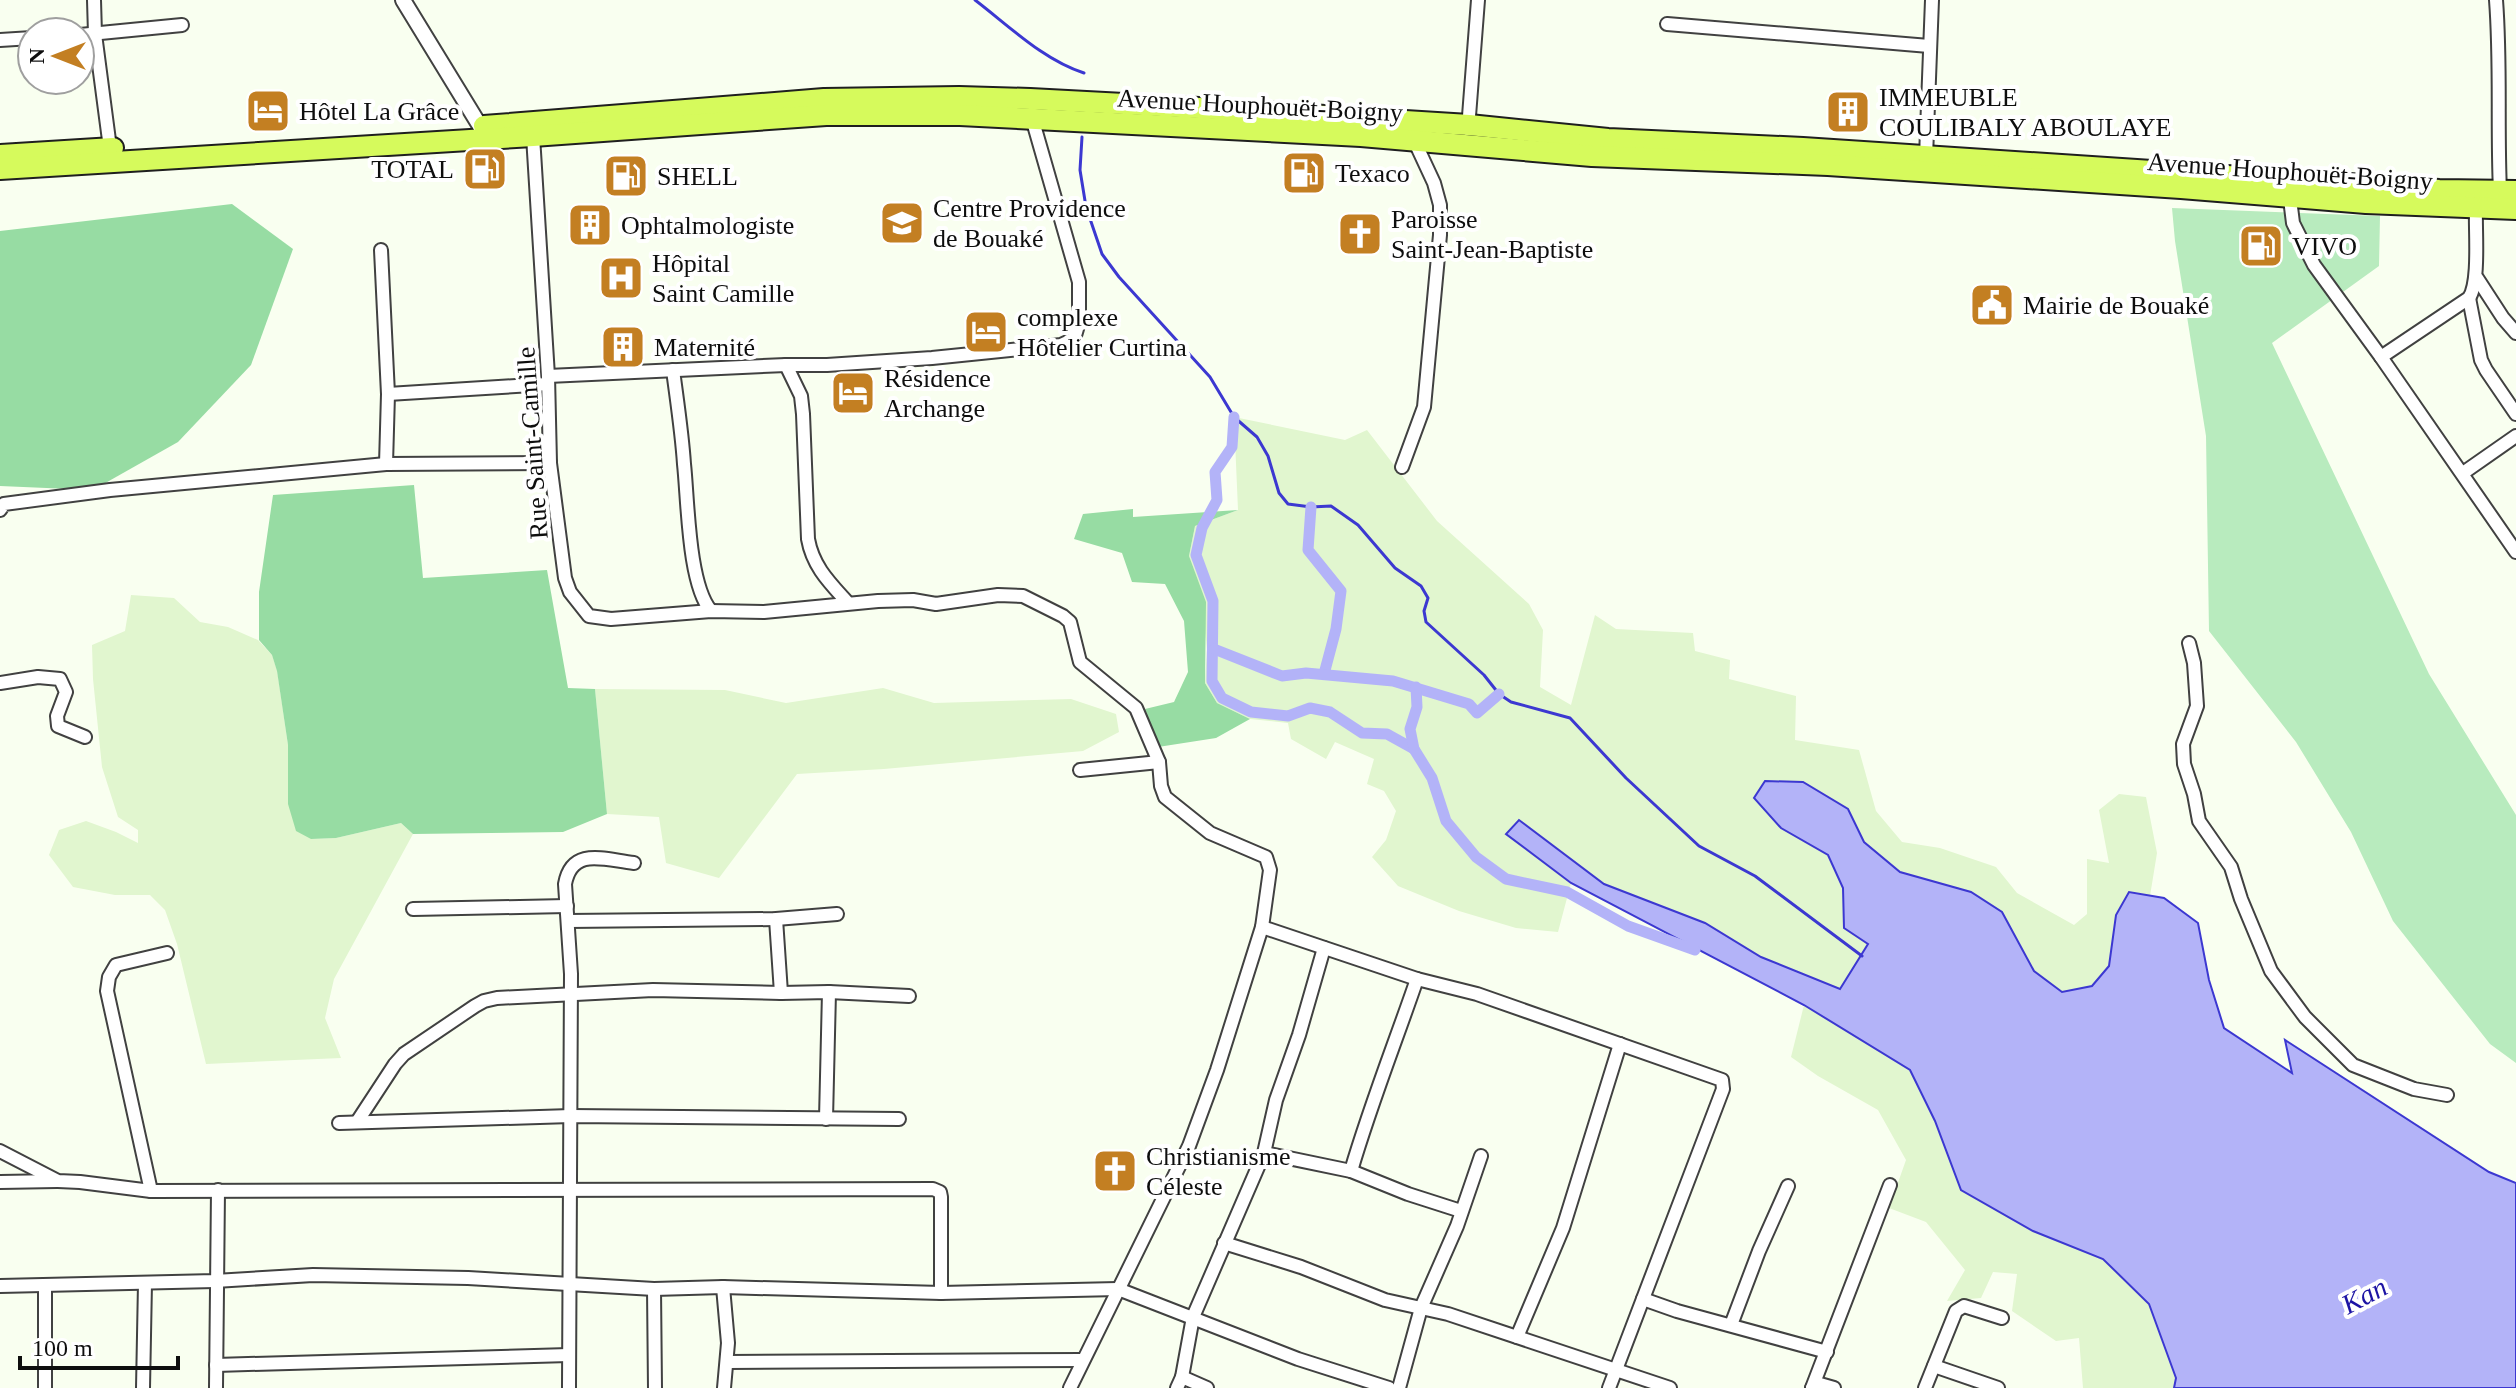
<svg xmlns="http://www.w3.org/2000/svg" width="2516" height="1388" viewBox="0 0 2516 1388" font-family="Georgia,serif">
<rect width="100%" height="100%" fill="#f9fff0"/>
<!-- farmland -->
<g fill="#e1f6cf">
<polygon points="1234,417 1345,440 1367,430 1437,521 1529,604 1543,630 1540,687 1571,705 1595,615 1616,629 1693,633 1695,651 1730,660 1729,679 1796,696 1795,740 1859,750 1876,811 1902,842 1940,848 1996,867 2017,893 2074,925 2087,914 2087,859 2109,863 2099,810 2119,794 2146,797 2157,853 2150,896 2128,893 2116,916 2109,966 2092,986 2062,992 2034,971 2002,912 1971,892 1901,872 1864,842 1848,809 1781,828 1828,855 1843,888 1844,928 1869,944 1840,990 1761,957 1705,923 1604,884 1519,820 1507,835 1571,883 1558,932 1516,928 1459,911 1398,886 1372,857 1386,840 1396,811 1384,791 1367,784 1374,759 1335,742 1326,759 1291,739 1288,723 1250,719 1217,703 1205,683 1207,649 1205,631 1189,556 1195,526 1238,510"/>
<polygon points="131,595 174,598 200,622 228,627 258,640 272,655 277,670 288,745 311,839 336,838 401,823 413,834 334,979 325,1018 341,1058 206,1064 177,944 165,910 150,895 115,895 73,887 49,855 59,830 86,821 116,832 138,843 138,830 118,817 102,767 93,679 92,645 125,631"/>
<polygon points="883,688 934,703 1071,699 1116,714 1119,732 1083,751 884,769 797,774 719,878 666,863 659,817 607,814 595,689 725,690 786,703"/>
<polygon points="1804,1005 1910,1070 1935,1121 1962,1190 2033,1231 2103,1259 2149,1304 2176,1378 2174,1388 2083,1388 2079,1338 2056,1341 2012,1311 2017,1274 1993,1272 1981,1298 1947,1301 1965,1270 1926,1222 1889,1208 1906,1160 1878,1110 1818,1076 1791,1057"/>
</g>
<!-- green -->
<polygon fill="#b8ebbe" points="2172,208 2380,216 2379,266 2272,343 2429,674 2516,815 2516,1063 2490,1044 2393,921 2351,832 2296,742 2209,631 2206,436 2175,241"/>
<!-- forest -->
<g fill="#97dca3">
<polygon points="232,204 293,249 251,365 178,442 93,490 0,486 0,231"/>
<polygon points="414,485 423,578 547,570 568,688 595,689 607,814 563,832 413,834 401,823 336,838 311,839 296,831 288,804 288,745 277,671 272,655 259,640 259,592 273,495"/>
<polygon points="1133,509 1133,517 1238,510 1195,526 1189,556 1206,602 1205,683 1217,703 1250,719 1216,738 1158,747 1145,709 1174,702 1188,672 1184,621 1165,584 1132,582 1122,553 1074,539 1083,514"/>
</g>
<!-- water -->
<polygon fill="#b3b3f8" stroke="#3c38d1" stroke-width="2" points="1765,781 1803,782 1848,809 1864,842 1900,872 1971,892 2002,912 2034,971 2062,992 2092,986 2109,966 2116,915 2129,892 2164,898 2198,923 2209,980 2224,1028 2292,1073 2285,1040 2489,1172 2516,1183 2516,1388 2174,1388 2176,1378 2149,1304 2103,1259 2033,1231 1961,1190 1935,1121 1910,1070 1804,1005 1571,883 1506,834 1519,820 1604,884 1705,923 1761,957 1840,989 1868,944 1844,928 1843,888 1828,855 1781,828 1754,798"/>
<g fill="none" stroke-linecap="round" stroke-linejoin="round">
<!-- stream -->
<g stroke="#3c38d1" stroke-width="3">
<path d="M 975,0 C 1008,25 1043,60 1084,73"/>
<polyline points="1082,137 1080,170 1086,207 1102,254 1119,277 1210,377 1234,417 1257,437 1268,456 1279,493 1288,504 1311,507 1331,506 1358,525 1395,568 1421,586 1428,598 1424,611 1426,622 1484,675 1499,694 1511,702 1570,718 1626,778 1699,846 1755,876 1862,956"/>
</g>
<!-- canal -->
<g stroke="#b3b3f8" stroke-width="11">
<polyline points="1234,417 1232,447 1215,472 1217,500 1202,528 1196,555 1213,601 1212,681 1222,698 1251,712 1288,716 1310,708 1330,712 1362,733 1387,734 1414,749"/>
<polyline points="1311,507 1308,550 1341,591 1336,629 1324,674"/>
<polyline points="1214,649 1282,676 1306,673 1393,681 1469,704 1477,713 1499,694"/>
<polyline points="1416,687 1417,707 1410,729 1414,749 1432,778 1446,821 1476,857 1506,879 1567,892 1628,926 1695,950"/>
</g>
<!-- minor casing -->
<g stroke="#414141" stroke-width="16">
<g id="minor">
<polyline points="94,0 95,34 110,148"/>
<path d="M 2496,0 C 2501,64 2497,127 2500,191"/>
<polyline points="1667,24 1929,46"/>
<polyline points="80,35 182,25"/>
<polyline points="0,40 32,38"/>
<polyline points="1468,129 1478,0"/>
<polyline points="533,136 548,376 550,463 565,578 570,592 589,616 611,619 711,611 764,612 878,601 913,600 936,604 998,595 1023,596 1063,616 1070,622 1080,662 1136,708 1159,762 1161,786 1165,797 1210,833 1266,857 1270,870 1262,927 1217,1070 1189,1146 1070,1388"/>
<polyline points="1926,157 1932,0"/>
<polyline points="2289,191 2293,223 2314,265 2381,357 2516,552"/>
<polyline points="381,250 388,394 386,464"/>
<polyline points="2477,278 2503,318 2516,333"/>
<polyline points="2469,298 2481,360 2486,370 2516,414"/>
<path d="M 2381,357 L 2469,298 C 2480,282 2475,230 2476,209"/>
<path d="M 786,365 L 801,396 L 803,414 L 808,539 C 813,567 830,583 848,603"/>
<path d="M 673,370 C 677,401 682,433 684,464 C 688,500 688,584 711,611"/>
<polyline points="548,376 786,365 827,365 932,358 1061,345 1074,339 1079,322 1079,282 1032,118"/>
<polyline points="388,394 548,384"/>
<polyline points="1402,467 1424,407 1440,235 1440,205 1434,183 1414,140"/>
<polyline points="2463,473 2516,436"/>
<polyline points="0,510 4,504 110,490 386,464 550,463"/>
<polyline points="2189,643 2194,663 2197,706 2183,744 2184,764 2194,794 2199,821 2231,867 2241,899 2271,971 2305,1017 2353,1065 2414,1089 2447,1095"/>
<polyline points="0,683 38,677 60,679 66,692 57,716 58,726 85,737"/>
<polyline points="1080,770 1159,762"/>
<polyline points="413,909 567,906"/>
<polyline points="776,919 781,993"/>
<polyline points="568,921 776,919 837,914"/>
<polyline points="1262,927 1417,979 1477,994 1722,1080 1723,1089 1609,1388"/>
<polyline points="826,1119 829,992"/>
<polyline points="357,1122 395,1064 404,1054 475,1006 484,1001 497,998 653,990 781,993 829,992 909,996"/>
<polyline points="339,1123 571,1116 899,1119"/>
<polyline points="0,1151 58,1181 80,1182 151,1191 933,1189 940,1192 941,1197 941,1293"/>
<polyline points="1264,1153 1351,1171 1408,1194 1461,1211"/>
<path d="M 1351,1171 C 1370,1106 1395,1043 1417,979"/>
<polyline points="0,1182 57,1181"/>
<polyline points="151,1191 107,991 109,977 116,965 167,953"/>
<polyline points="1224,1243 1301,1267 1385,1300 1448,1314 1670,1388"/>
<polyline points="0,1286 215,1281 313,1275 468,1278 654,1289 723,1287 941,1293 1118,1289 1298,1359 1389,1388"/>
<polyline points="723,1287 728,1343 724,1388"/>
<polyline points="654,1289 655,1388"/>
<polyline points="1643,1299 1677,1311 1827,1352"/>
<polyline points="1731,1325 1759,1251 1788,1186"/>
<polyline points="1517,1337 1563,1228 1620,1044"/>
<polyline points="728,1362 1082,1360"/>
<polyline points="216,1365 569,1355"/>
<polyline points="1934,1366 1998,1388"/>
<polyline points="1182,1377 1207,1388"/>
<polyline points="45,1388 45,1285"/>
<polyline points="143,1388 145,1283"/>
<polyline points="216,1388 218,1190"/>
<path d="M 569,1388 L 571,974 L 565,884 C 572,846 605,860 634,863"/>
<polyline points="1177,1388 1182,1377 1193,1317 1264,1153 1276,1100 1299,1035 1324,948"/>
<polyline points="1399,1388 1421,1308 1457,1226 1481,1156"/>
<polyline points="1812,1388 1890,1185"/>
<polyline points="1812,1388 1820,1384 1834,1388"/>
<polyline points="1925,1388 1956,1311 1964,1306 2002,1318"/>
</g>
</g>
<!-- tertiary casing -->
<g stroke="#414141" stroke-width="18">
<polyline id="tertiary" points="403,0 480,126 484,135"/>
</g>
<!-- trunk casing -->
<g stroke="#1f1f1f" stroke-width="24">
<g id="trunk">
<polyline points="484,126 824,99 959,97 1030,99 1199,108 1469,125 1608,139 1803,148 2439,190 2516,191"/>
<polyline points="0,155 113,148"/>
<polyline points="0,169 533,136 826,115 960,115 1361,136 1592,156 1828,165 2181,188 2366,203 2516,209"/>
</g>
</g>
<!-- minor -->
<use href="#minor" stroke="#fff" stroke-width="12"/>
<!-- tertiary -->
<use href="#tertiary" stroke="#fff" stroke-width="14"/>
<!-- trunk -->
<use href="#trunk" stroke="#d6fa5c" stroke-width="20"/>
</g>
<!-- icons -->
<defs>
<g id="hotel-square" transform="scale(2.3)"><rect x="-9" y="-9" width="18" height="18" rx="4" fill="#c37f22" stroke="#fff"/><path d="M-6-4.5h1.5V1H6V5H4.5V3h-9V5H-6ZM-4 0a1.8 1.8 0 1 1 3.6 0ZM.5 0V-2.5h3Q6-2.5 6 0Z" fill="#fff"/></g>
<g id="building-square" transform="scale(2.3)"><rect x="-9" y="-9" width="18" height="18" rx="4" fill="#c37f22" stroke="#fff"/><path d="M-4-6H4V6H1V3H-1V6H-4ZM-2.5-4.3h1.7v1.8h-1.7ZM.8-4.3h1.7v1.8H.8ZM-2.5-1h1.7V.8h-1.7ZM.8-1h1.7V.8H.8Z" fill="#fff"/></g>
<g id="fuel-square" transform="scale(2.3)"><rect x="-9" y="-9" width="18" height="18" rx="4" fill="#c37f22" stroke="#fff"/><path d="M-5.5-6h7V0h2V4h1.3V-2.5L3-4.5l.8-.8L6-3V5H2.5V1h-1V6h-7ZM-4.2-4.7v3.2H.2V-4.7Z" fill="#fff"/></g>
<g id="university-square" transform="scale(2.3)"><rect x="-9" y="-9" width="18" height="18" rx="4" fill="#c37f22" stroke="#fff"/><path d="M0-5L7-2L0 1L-7-2ZM-4 1L0 2.5L4 1V4Q0 6-4 4Z" fill="#fff"/></g>
<g id="church-square" transform="scale(2.3)"><rect x="-9" y="-9" width="18" height="18" rx="4" fill="#c37f22" stroke="#fff"/><path d="M-1.2-6h2.4v3.5h3.3v2.4h-3.3V6h-2.4V-.1h-3.3v-2.4h3.3Z" fill="#fff"/></g>
<g id="hospital-square" transform="scale(2.3)"><rect x="-9" y="-9" width="18" height="18" rx="4" fill="#c37f22" stroke="#fff"/><path d="M-5-5h3v3.5h4V-5h3V5h-3V1.5h-4V5h-3Z" fill="#fff"/></g>
<g id="civic-square" transform="scale(2.3)"><rect x="-9" y="-9" width="18" height="18" rx="4" fill="#c37f22" stroke="#fff"/><path d="M-.6-6.5H3V-4.5H.6V-3L4-1V1h2V6H-6V1h2V-1L-.6-3ZM-1.2 2.5V6h2.4V2.5Z" fill="#fff"/></g>
</defs>
<g fill-rule="evenodd">
<use href="#hotel-square" x="268" y="111"/>
<use href="#building-square" x="1848" y="112"/>
<use href="#fuel-square" x="485" y="169"/>
<use href="#fuel-square" x="1304" y="173"/>
<use href="#fuel-square" x="626" y="176"/>
<use href="#university-square" x="902" y="223"/>
<use href="#building-square" x="590" y="225"/>
<use href="#church-square" x="1360" y="234"/>
<use href="#fuel-square" x="2261" y="246"/>
<use href="#hospital-square" x="621" y="278"/>
<use href="#civic-square" x="1992" y="305"/>
<use href="#hotel-square" x="986" y="332"/>
<use href="#building-square" x="623" y="347"/>
<use href="#hotel-square" x="853" y="393"/>
<use href="#church-square" x="1115" y="1171"/>
</g>
<g text-anchor="middle" stroke-width="8" stroke-linejoin="round" paint-order="stroke">
<!-- poi labels -->
<g font-size="26" fill="#0e0e0e" stroke="#fff" text-anchor="start">
<text x="1879" y="106">IMMEUBLE<tspan x="1879" dy="30">COULIBALY ABOULAYE</tspan></text>
<text x="299" y="120">Hôtel La Grâce</text>
<text x="454" y="178" text-anchor="end">TOTAL</text>
<text x="1335" y="182">Texaco</text>
<text x="657" y="185">SHELL</text>
<text x="933" y="217">Centre Providence<tspan x="933" dy="30">de Bouaké</tspan></text>
<text x="1391" y="228">Paroisse<tspan x="1391" dy="30">Saint-Jean-Baptiste</tspan></text>
<text x="621" y="234">Ophtalmologiste</text>
<text x="2292" y="255">VIVO</text>
<text x="652" y="272">Hôpital<tspan x="652" dy="30">Saint Camille</tspan></text>
<text x="2023" y="314">Mairie de Bouaké</text>
<text x="1017" y="326">complexe<tspan x="1017" dy="30">Hôtelier Curtina</tspan></text>
<text x="654" y="356">Maternité</text>
<text x="884" y="387">Résidence<tspan x="884" dy="30">Archange</tspan></text>
<text x="1146" y="1165">Christianisme<tspan x="1146" dy="30">Céleste</tspan></text>
</g>
<!-- street labels -->
<g font-size="26" fill="#0e0e0e" stroke="#fff">
<text transform="translate(1260 105) rotate(3)" y="9">Avenue Houphouët-Boigny</text>
<text transform="translate(2290 171) rotate(4)" y="9">Avenue Houphouët-Boigny</text>
<text transform="translate(532 443) rotate(-94)" y="9">Rue Saint-Camille</text>
</g>
<!-- water labels -->
<g font-size="28" font-style="italic" fill="#1c13a4" stroke="#fff">
<text transform="translate(2364 1295) rotate(-28)" y="10">Kan</text>
</g>
</g>
<!-- north arrow -->
<g transform="translate(56 56) rotate(270)"><circle r="38" fill="#ffffff" stroke="#9f9f9f" stroke-width="2"/>
<path d="M0-6L14 30L0 20L-14 30Z" fill="#c37f22"/>
<text y="-12" font-size="22" font-weight="bold" text-anchor="middle" fill="#0e0e0e">N</text>
</g>
<!-- scale -->
<path d="M20 1356v12h158v-12" fill="none" stroke="#0e0e0e" stroke-width="4"/>
<text x="32" y="1356" font-size="24" fill="#0e0e0e" stroke="#ffffff" stroke-width="6" paint-order="stroke">100 m</text>
</svg>
